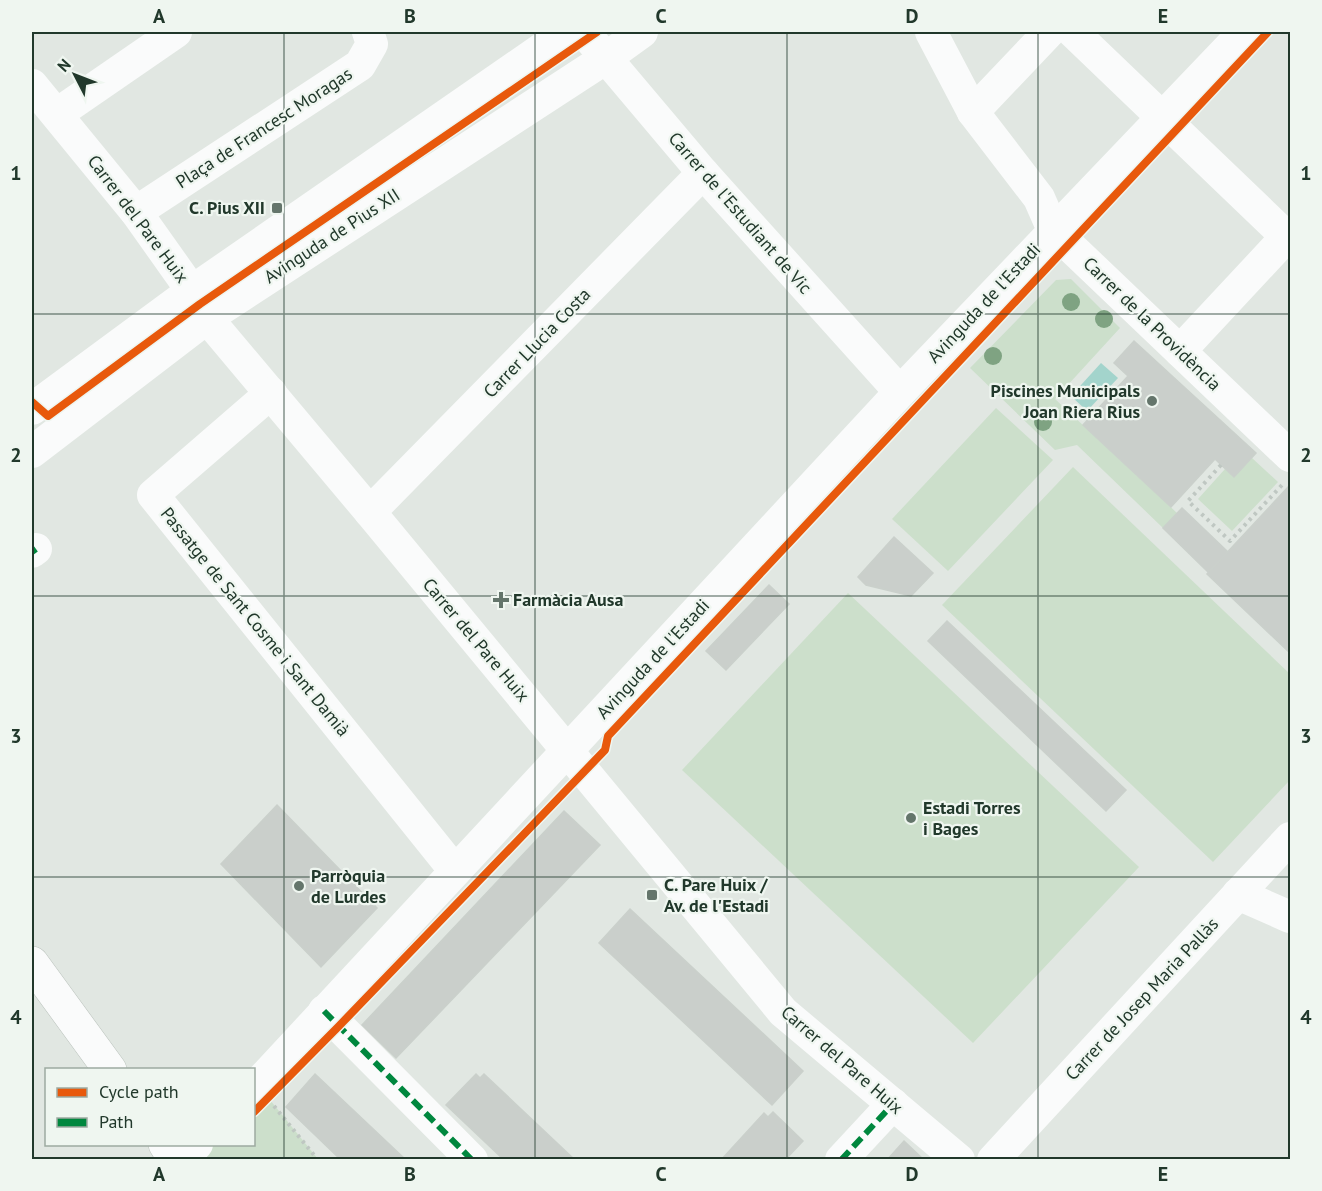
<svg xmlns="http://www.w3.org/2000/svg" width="1322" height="1191" viewBox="0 0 1322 1191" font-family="'PT Sans',sans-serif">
<rect width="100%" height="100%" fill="#e1e7e2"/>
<!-- green -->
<g fill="#ccdfcb">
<polygon points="1071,279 1120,328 1055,399 1177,513 1163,528 1077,445 1055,450 970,368 1056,280"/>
<polygon points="996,408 1053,460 948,571 892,519"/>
<polygon points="1252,458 1278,482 1232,531 1198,499 1225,469 1234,477"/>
<polygon points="1073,467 1290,674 1290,780 1213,862 942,605"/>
<polygon points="848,593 1139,867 973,1043 682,770"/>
<polygon points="257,1084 318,1159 182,1160 197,1145 254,1144 254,1088"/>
</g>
<!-- water -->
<polygon fill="#a3d4cc" points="1101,363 1118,378 1087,411 1071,396"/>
<!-- building -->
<g fill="#cacfcb" stroke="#cad0cb" stroke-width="1.5">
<polygon points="1134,341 1256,453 1234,477 1215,459 1171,507 1083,425 1128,376 1114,363"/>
<polygon points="1290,485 1290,653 1207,574"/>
<polygon points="1182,508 1228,552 1208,572 1163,528"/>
<polygon points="894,537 933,573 911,596 866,585 858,577"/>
<polygon points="769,585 789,604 726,670 706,651"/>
<polygon points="947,621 1126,790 1106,811 928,641"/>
<polygon points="277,805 377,908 321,967 221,864"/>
<polygon points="564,811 600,845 396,1058 362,1025"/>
<polygon points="630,909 803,1071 772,1105 599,943"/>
<polygon points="315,1074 406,1160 341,1160 286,1107"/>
<polygon points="476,1074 480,1078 484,1074 575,1160 504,1160 446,1105"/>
<polygon points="773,1112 803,1141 785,1160 721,1160 764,1113 768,1117"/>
<polygon points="904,1141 924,1160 887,1160"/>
</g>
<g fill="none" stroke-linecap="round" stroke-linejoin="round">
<!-- secondary casing -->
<g stroke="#bbc3bd" stroke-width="34">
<g id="secondary">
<polyline points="32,963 110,1070"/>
<polyline points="165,1144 175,1160"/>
</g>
</g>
<!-- path -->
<g stroke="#bfc7c2" stroke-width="4" stroke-dasharray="3 4.5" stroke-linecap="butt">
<polyline points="1221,465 1188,501 1230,541 1283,484"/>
<polyline points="274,1106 318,1160"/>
</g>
<!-- street -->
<g stroke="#fafbfb" stroke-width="32">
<polyline points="584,32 703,173 900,392"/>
<polyline points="931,32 973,112 1039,198 1053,230 1290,456"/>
<polyline points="1073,32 1290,240"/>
<polyline points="32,85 136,212 192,291 207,318 370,512 783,1012 959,1160"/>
<polyline points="973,112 1049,32"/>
<polyline points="57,114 176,32"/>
<polyline points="136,212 360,65 372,44 368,32"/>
<polyline points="1180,351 1290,233"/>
<polyline points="271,393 153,495 455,871"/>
<polyline points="32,409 192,291 566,32"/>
<polyline points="32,452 207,318 606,58 642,32"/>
<polyline points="370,512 703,173"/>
<polyline points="32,552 36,549"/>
<polyline points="1238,894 1290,917"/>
<polyline points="324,1011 472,1160"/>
<polyline points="254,1088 900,392 1244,32"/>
<polyline points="182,1160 197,1144"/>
<polyline points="841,1160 893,1104"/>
<polyline points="993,1160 1290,838"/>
</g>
<!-- secondary -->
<use href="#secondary" stroke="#fafbfb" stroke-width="33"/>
<!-- quiet -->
<g stroke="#00873e" stroke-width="6" stroke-dasharray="12 6" stroke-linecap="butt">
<polyline points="32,552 36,549"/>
<polyline points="324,1011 472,1160"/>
<polyline points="841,1160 893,1104"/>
</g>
<!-- cycleway casing -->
<g stroke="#eff6f0" stroke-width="11">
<g id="cycleway">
<polyline points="32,402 48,416 200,304 597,32"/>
<polyline points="254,1112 339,1026 605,750 608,736 1268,32"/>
</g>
</g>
<!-- cycleway -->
<use href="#cycleway" stroke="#e8590c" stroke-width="8"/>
</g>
<!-- trees -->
<g fill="#7fa382">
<circle cx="1071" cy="302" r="9"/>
<circle cx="1104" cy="319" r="9"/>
<circle cx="993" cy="356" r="9"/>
<circle cx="1043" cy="422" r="9"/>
</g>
<!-- grid -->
<path fill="none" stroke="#21382b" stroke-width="1.5" stroke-opacity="0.55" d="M 284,32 L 284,1160M 535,32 L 535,1160M 787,32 L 787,1160M 1038,32 L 1038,1160M 32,314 L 1290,314M 32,596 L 1290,596M 32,877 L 1290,877"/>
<!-- markers -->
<g fill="#64756b" stroke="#eff6f0" stroke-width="2">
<rect x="271" y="202" width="12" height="12" rx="3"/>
<circle cx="1152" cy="401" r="6"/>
<path d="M498 591h6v6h6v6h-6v6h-6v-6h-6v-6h6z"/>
<circle cx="911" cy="818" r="6"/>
<circle cx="299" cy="886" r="6"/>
<rect x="646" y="889" width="12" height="12" rx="3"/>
</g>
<g text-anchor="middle" stroke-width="4.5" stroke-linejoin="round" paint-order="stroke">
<!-- street labels -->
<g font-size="18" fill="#21382b" stroke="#eff6f0">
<text transform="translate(264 128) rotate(-33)" y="6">Plaça de Francesc Moragas</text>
<text transform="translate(740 213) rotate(49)" y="6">Carrer de l'Estudiant de Vic</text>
<text transform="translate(138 219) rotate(53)" y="6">Carrer del Pare Huix</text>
<text transform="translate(332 236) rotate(-33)" y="6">Avinguda de Pius XII</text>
<text transform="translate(984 303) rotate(-47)" y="6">Avinguda de l'Estadi</text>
<text transform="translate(1152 324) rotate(44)" y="6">Carrer de la Providència</text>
<text transform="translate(537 343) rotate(-46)" y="6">Carrer Llucia Costa</text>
<text transform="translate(255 622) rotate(51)" y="6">Passatge de Sant Cosme i Sant Damià</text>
<text transform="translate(476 640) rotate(50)" y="6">Carrer del Pare Huix</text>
<text transform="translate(653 659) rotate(-47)" y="6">Avinguda de l'Estadi</text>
<text transform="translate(1142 999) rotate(-47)" y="6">Carrer de Josep Maria Pallàs</text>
<text transform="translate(842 1060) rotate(41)" y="6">Carrer del Pare Huix</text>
</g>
<!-- poi labels -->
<g font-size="18" font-weight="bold" fill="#21382b" stroke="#eff6f0" text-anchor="start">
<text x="265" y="214" text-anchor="end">C. Pius XII</text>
<text x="1140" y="397" text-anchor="end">Piscines Municipals<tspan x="1140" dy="21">Joan Riera Rius</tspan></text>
<text x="513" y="606">Farmàcia Ausa</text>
<text x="923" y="814">Estadi Torres<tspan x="923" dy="21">i Bages</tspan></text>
<text x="311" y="882">Parròquia<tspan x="311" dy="21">de Lurdes</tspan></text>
<text x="664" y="891">C. Pare Huix /<tspan x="664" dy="21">Av. de l'Estadi</tspan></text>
</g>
</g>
<!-- border -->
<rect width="1322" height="1191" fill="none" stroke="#eff6f0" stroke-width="66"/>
<!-- legend -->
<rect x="45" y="1068" width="210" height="78" fill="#eff6f0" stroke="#9daaa1" stroke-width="1.5"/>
<rect x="57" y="1088" width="30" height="9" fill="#e8590c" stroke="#9daaa1" stroke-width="1.5"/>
<text x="99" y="1098" font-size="18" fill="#21382b">Cycle path</text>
<rect x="57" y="1118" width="30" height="9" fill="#00873e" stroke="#9daaa1" stroke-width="1.5"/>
<text x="99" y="1128" font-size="18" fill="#21382b">Path</text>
<!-- north arrow -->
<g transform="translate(75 75) rotate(312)" stroke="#eff6f0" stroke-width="4.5" paint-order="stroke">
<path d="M0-4.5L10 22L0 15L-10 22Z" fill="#21382b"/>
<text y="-9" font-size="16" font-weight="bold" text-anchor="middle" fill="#21382b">N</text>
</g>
<rect x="33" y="33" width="1256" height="1125" fill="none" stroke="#21382b" stroke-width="2"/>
<g font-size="20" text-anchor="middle" font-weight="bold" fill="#21382b">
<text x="159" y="23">A</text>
<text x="410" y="23">B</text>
<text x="661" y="23">C</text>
<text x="912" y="23">D</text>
<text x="1163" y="23">E</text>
<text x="16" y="180">1</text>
<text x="1306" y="180">1</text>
<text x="16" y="462">2</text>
<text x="1306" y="462">2</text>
<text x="16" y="743">3</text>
<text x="1306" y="743">3</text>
<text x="16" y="1024">4</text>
<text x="1306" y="1024">4</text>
<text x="159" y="1181">A</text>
<text x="410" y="1181">B</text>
<text x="661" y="1181">C</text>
<text x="912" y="1181">D</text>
<text x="1163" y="1181">E</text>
</g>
</svg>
